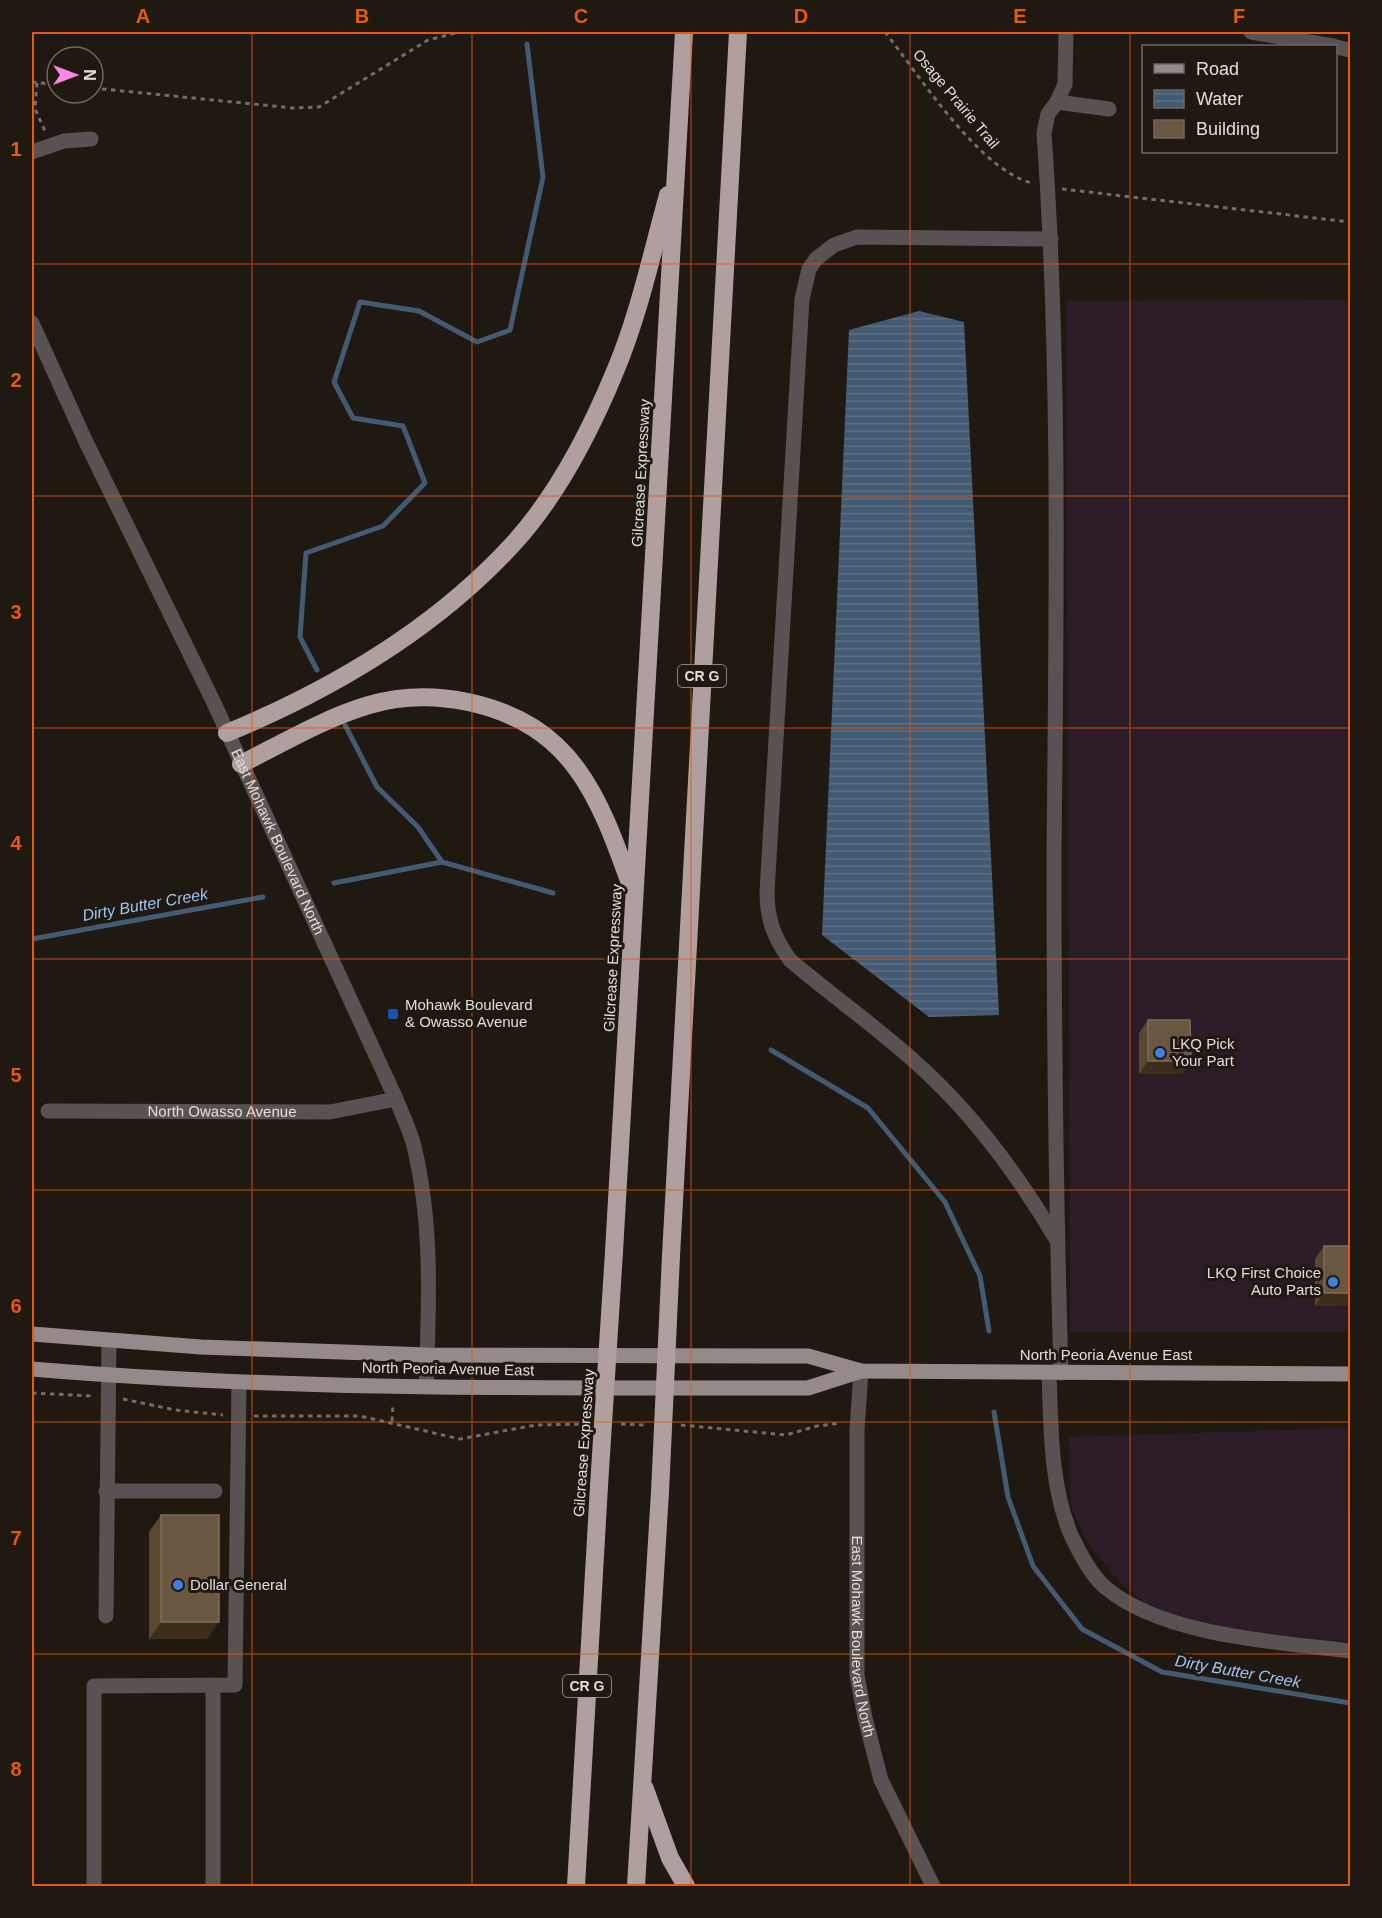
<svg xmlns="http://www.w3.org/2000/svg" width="1382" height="1918" viewBox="0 0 1382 1918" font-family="Helvetica,sans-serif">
<defs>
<pattern id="water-rules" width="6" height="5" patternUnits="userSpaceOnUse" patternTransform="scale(1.5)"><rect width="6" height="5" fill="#435a73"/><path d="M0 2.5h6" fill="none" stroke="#5e7186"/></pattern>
</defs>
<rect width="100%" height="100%" fill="#201911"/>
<!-- industrial -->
<g fill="#2b1c27">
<polygon points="1350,300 1350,1332 1070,1332 1066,301"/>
<polygon points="1348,1428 1347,1644 1257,1634 1191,1623 1147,1606 1117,1579 1087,1542 1070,1504 1069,1437"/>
</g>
<!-- water -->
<polygon fill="url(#water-rules)" points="919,311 964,322 999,1015 929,1017 822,935 849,330"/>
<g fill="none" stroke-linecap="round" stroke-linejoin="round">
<!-- stream -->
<g stroke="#435a73" stroke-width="5">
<polyline points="317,670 300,637 306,553 383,526 425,483 403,426 353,418 334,382 360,302 419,311 477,342 510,330 543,177 527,44"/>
<polyline points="345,725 377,787 418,827 442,862"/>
<polyline points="334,883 442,862 553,893"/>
<polyline points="32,939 263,897"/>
<polyline points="771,1050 868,1108 945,1202 980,1276 989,1331"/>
<polyline points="994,1412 1008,1497 1033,1566 1082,1629 1162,1672 1350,1703"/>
</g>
<!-- path -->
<g stroke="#736d66" stroke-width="3" stroke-dasharray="4.5 4.5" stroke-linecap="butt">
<path d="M 885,32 C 919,75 979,170 1032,183"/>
<polyline points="32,82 57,85"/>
<polyline points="37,83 35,109 45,131"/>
<polyline points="93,88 293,108 319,107 428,40 460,32 630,32"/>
<polyline points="1062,189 1350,222"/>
<polyline points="32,1393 93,1396"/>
<polyline points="123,1399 175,1410 223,1415"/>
<polyline points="254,1416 360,1416 460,1439 536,1425 585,1424"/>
<polyline points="392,1421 393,1403"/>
<polyline points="621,1424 645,1425"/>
<polyline points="681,1425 786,1435 817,1426 841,1423"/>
</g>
<!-- minor -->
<g stroke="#585252" stroke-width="15">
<polyline points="1251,32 1333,46"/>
<polyline points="1336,47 1350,50"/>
<polyline points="1057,102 1109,109"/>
<polyline points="32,152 64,141 91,139"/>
<path d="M 1051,239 L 857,237 L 834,245 L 816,259 L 809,269 L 802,299 L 767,892 C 767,919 774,938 790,960 C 831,995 874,1025 914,1061 C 970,1110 1018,1175 1056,1239"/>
<path id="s1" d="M 32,323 L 86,442 L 213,701 L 396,1099 C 402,1114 410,1130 414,1146 C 433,1225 429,1307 426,1387"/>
<path id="s2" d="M 48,1111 L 330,1112 L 396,1099"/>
<path id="s3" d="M 861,1371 L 857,1430 L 857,1675 L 865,1718 L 881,1780 L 933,1886"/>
<path d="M 1049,1373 C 1051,1426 1050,1485 1071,1535 C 1079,1552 1091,1576 1106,1588 C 1164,1636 1277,1642 1350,1651"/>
<path d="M 1061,1373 C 1056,1202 1054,1032 1054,862 C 1056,619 1061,375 1044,133 L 1048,114 L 1057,102 L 1065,84 L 1066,32"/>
<polyline points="106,1491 215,1491"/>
<polyline points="106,1616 109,1340"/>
<polyline points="213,1685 213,1886"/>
<polyline points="94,1886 94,1686 235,1685 239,1382"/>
</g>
<!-- major -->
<g stroke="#968989" stroke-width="15">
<polyline points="32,1334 201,1347 427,1355 808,1356 861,1371 1350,1374"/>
<path d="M 32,1369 C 290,1391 549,1388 808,1388 L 861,1371"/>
</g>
<!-- highway -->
<g stroke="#af9f9f" stroke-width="18">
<path d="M 227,733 C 333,689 435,629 513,544 C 558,495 591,430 616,369 C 639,314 652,253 668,195"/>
<path d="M 241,764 C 283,743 325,718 369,705 C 403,695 434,695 468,702 C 574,725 599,797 632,889"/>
<polyline points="614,1252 684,32"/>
<polyline points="671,1256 738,32"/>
<polyline points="645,1789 670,1858 686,1886"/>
<polyline points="576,1886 599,1486"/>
<polyline points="636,1886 660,1492"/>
</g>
<!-- highway-bridge -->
<g stroke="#af9f9f" stroke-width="18">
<polyline points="599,1486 614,1252"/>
<polyline points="660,1492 671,1256"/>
</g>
</g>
<!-- wall -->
<g fill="#5b462f">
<polygon points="1148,1020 1191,1061 1182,1074 1139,1074 1139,1033"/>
<polygon points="1324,1246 1350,1246 1350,1305 1315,1306 1315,1259"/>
<polygon points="161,1515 207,1639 149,1639 149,1532"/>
</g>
<!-- shaded-wall -->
<g fill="#3d2d1b">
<polygon points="1148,1061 1191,1061 1182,1074 1139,1074"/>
<polygon points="1324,1293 1350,1293 1350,1305 1315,1306"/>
<polygon points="161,1622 219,1622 207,1639 149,1639"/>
</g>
<!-- building -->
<g fill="#6a5741" stroke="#7c6c59" stroke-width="1.5">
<polygon points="1148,1020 1190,1020 1191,1061 1148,1061"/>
<rect x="1324" y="1246" width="26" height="47"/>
<rect x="161" y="1515" width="58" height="107"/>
</g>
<!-- grid -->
<path fill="none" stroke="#e8590c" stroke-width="1.5" stroke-opacity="0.55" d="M 252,32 L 252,1886M 472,32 L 472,1886M 691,32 L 691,1886M 910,32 L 910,1886M 1130,32 L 1130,1886M 32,264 L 1350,264M 32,496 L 1350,496M 32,728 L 1350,728M 32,959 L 1350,959M 32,1190 L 1350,1190M 32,1422 L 1350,1422M 32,1654 L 1350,1654"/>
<!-- markers -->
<rect fill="#1a4fb4" stroke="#201911" stroke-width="2" x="387" y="1008" width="12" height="12" rx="3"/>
<g fill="#3f7fe0" stroke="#201911" stroke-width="2">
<circle cx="1160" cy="1053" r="6"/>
<circle cx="1333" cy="1282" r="6"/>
<circle cx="178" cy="1585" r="6"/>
</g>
<g text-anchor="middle" stroke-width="6" stroke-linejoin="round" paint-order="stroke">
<!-- shield labels -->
<g fill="#201911" stroke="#a8a29c" stroke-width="1.5">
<rect x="678" y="665" width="48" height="22" rx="4.5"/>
<rect x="563" y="1675" width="48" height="22" rx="4.5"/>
</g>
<g font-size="14" font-weight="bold" fill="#e2ddd8">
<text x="702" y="681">CR G</text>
<text x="587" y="1691">CR G</text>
</g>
<!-- street labels -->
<g font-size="15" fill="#e2ddd8" stroke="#201911">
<text transform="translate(956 99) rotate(50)" y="5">Osage Prairie Trail</text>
<text transform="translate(641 473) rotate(-87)" y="5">Gilcrease Expressway</text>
<text dy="5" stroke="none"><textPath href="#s1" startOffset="574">East Mohawk Boulevard North</textPath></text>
<text transform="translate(613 958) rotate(-87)" y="5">Gilcrease Expressway</text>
<text dy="5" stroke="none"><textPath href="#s2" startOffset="174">North Owasso Avenue</textPath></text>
<text x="1106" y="1360">North Peoria Avenue East</text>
<text transform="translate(448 1369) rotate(1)" y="5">North Peoria Avenue East</text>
<text transform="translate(584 1443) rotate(-86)" y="5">Gilcrease Expressway</text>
<text dy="5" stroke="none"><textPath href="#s3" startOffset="266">East Mohawk Boulevard North</textPath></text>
</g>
<!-- poi labels -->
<g font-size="15" fill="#e2ddd8" stroke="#201911" text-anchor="start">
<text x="405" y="1010">Mohawk Boulevard<tspan x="405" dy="17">&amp; Owasso Avenue</tspan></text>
<text x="1172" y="1049">LKQ Pick<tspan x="1172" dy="17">Your Part</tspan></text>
<text x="1321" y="1278" text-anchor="end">LKQ First Choice<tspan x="1321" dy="17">Auto Parts</tspan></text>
<text x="190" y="1590">Dollar General</text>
</g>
<!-- water labels -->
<g font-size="16" font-style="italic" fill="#9bc5f3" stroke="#201911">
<text transform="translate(145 904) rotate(-10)" y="6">Dirty Butter Creek</text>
<text transform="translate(1238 1671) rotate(10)" y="6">Dirty Butter Creek</text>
</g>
</g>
<!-- border -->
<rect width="1382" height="1918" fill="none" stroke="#201911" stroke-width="66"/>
<!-- legend -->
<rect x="1142" y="45" width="195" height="108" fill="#201911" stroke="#6e6761" stroke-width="1.5"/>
<rect x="1154" y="64" width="30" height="9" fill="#968989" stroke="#6e6761" stroke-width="1.5"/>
<text x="1196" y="75" font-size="18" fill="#e2ddd8">Road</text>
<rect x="1154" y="90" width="30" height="18" fill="url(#water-rules)" stroke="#6e6761" stroke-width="1.5"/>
<text x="1196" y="105" font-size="18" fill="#e2ddd8">Water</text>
<rect x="1154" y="120" width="30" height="18" fill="#6a5741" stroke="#6e6761" stroke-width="1.5"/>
<text x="1196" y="135" font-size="18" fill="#e2ddd8">Building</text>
<!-- north arrow -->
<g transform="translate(75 75) rotate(90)"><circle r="28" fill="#201911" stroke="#6e6761" stroke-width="1.5"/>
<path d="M0-4.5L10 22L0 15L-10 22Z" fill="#fc86e4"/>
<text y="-9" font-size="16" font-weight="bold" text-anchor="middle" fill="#e2ddd8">N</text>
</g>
<rect x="33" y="33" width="1316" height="1852" fill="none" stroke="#e8590c" stroke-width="2"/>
<g font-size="20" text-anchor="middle" font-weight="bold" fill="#e8590c">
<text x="143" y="23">A</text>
<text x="362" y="23">B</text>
<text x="581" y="23">C</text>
<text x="801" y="23">D</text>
<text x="1020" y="23">E</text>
<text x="1239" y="23">F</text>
<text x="16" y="156">1</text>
<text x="16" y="387">2</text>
<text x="16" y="619">3</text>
<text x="16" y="850">4</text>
<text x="16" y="1082">5</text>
<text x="16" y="1313">6</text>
<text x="16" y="1545">7</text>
<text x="16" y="1776">8</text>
</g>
</svg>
